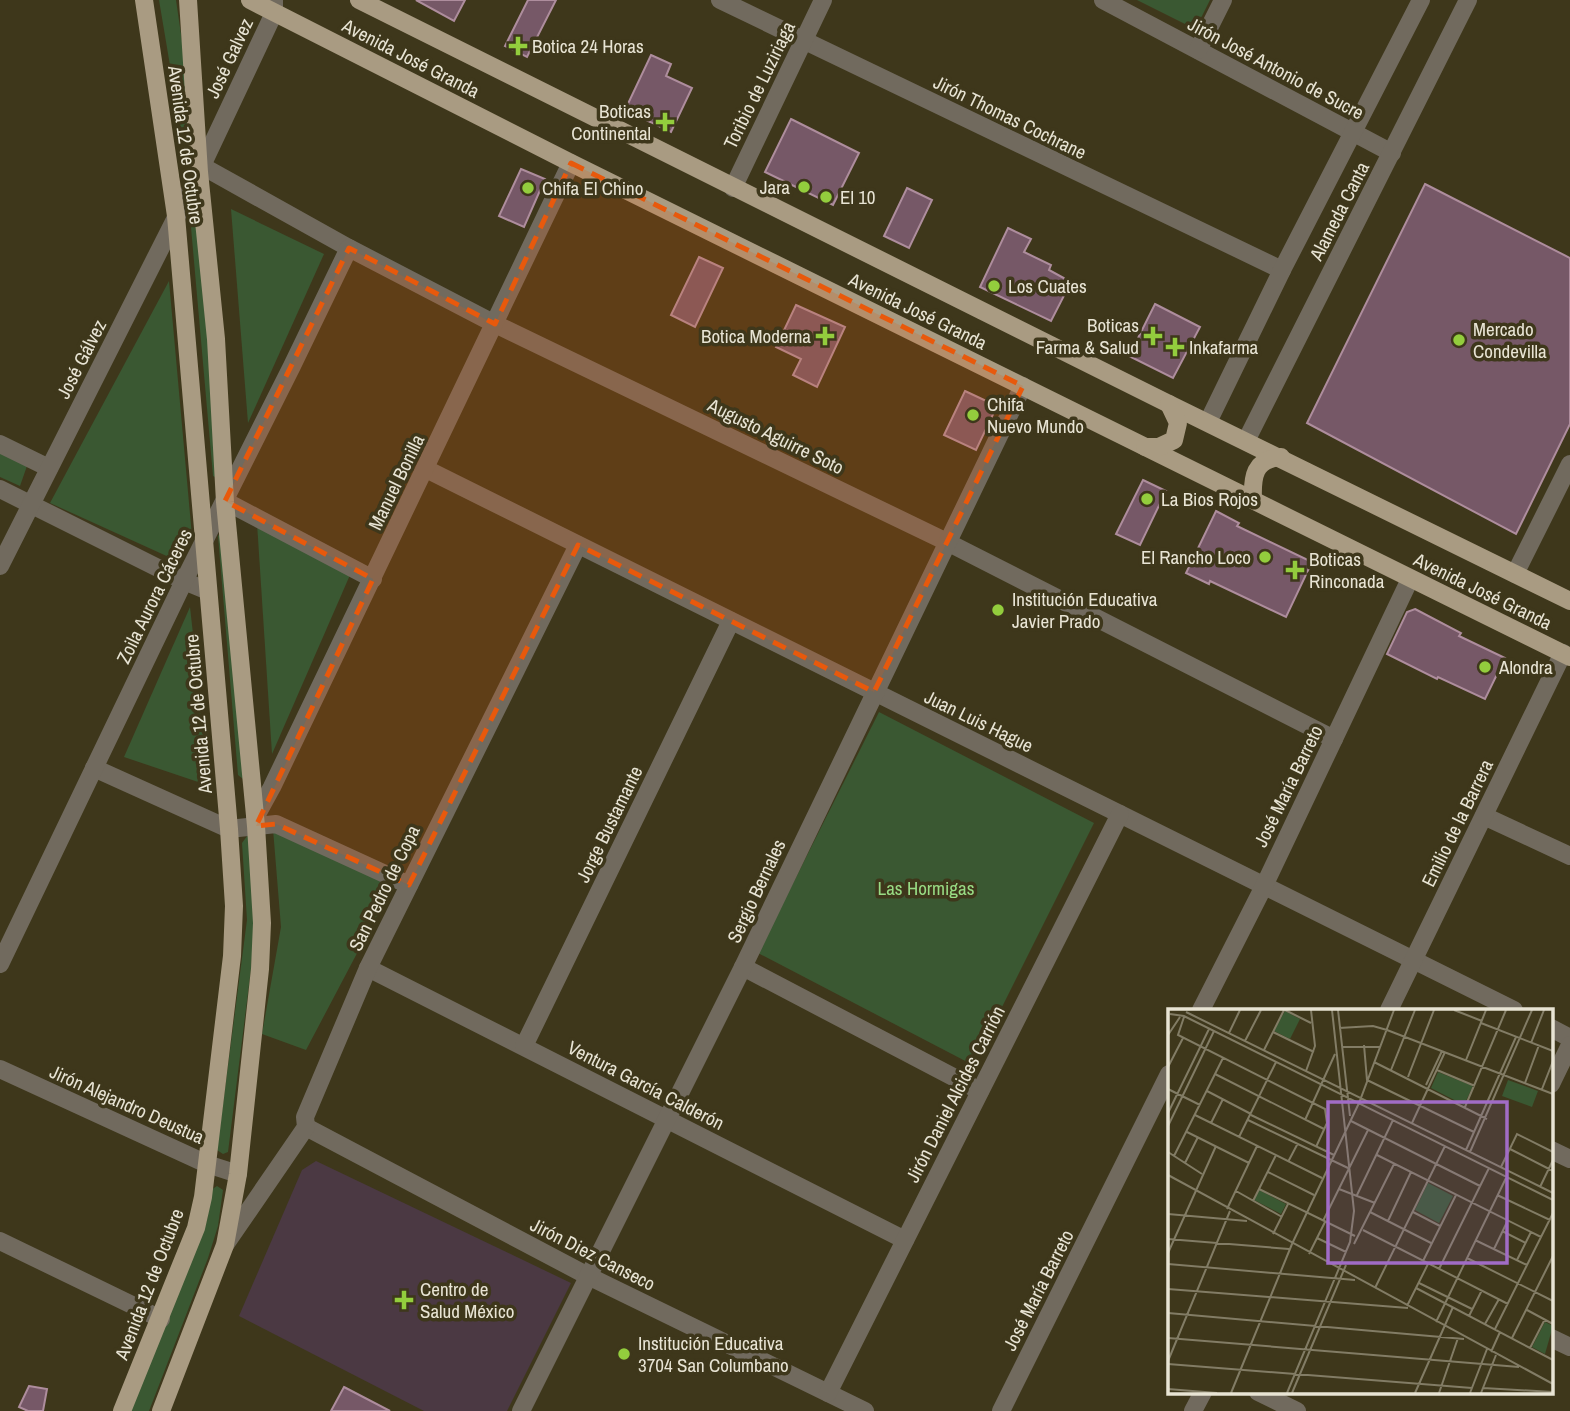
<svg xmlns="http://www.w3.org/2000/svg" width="1570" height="1411" viewBox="0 0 1570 1411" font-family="'Archivo Narrow',sans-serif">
<rect width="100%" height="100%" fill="#3e371b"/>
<!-- medical -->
<polygon fill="#4b3943" points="316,1161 571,1283 507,1411 424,1411 239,1316 302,1170"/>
<!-- green -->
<g fill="#3a5832">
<polygon points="159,0 176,0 195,130 188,134 181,131"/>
<polygon points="1137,0 1210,0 1198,24 1193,28"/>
<polygon points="231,209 324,254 248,423"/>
<polygon points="196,212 202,214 217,478 213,476 190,216"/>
<polygon points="169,281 192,536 171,558 50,503"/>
<polygon points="0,453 27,466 20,486 0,477"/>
<polygon points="257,523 350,575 272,754"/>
<polygon points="222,532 247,776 243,779 238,775 218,536"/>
<polygon points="190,607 210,786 124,757"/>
<polygon points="879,712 1094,823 973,1065 758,953"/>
<polygon points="273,829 393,885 306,1050 262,1034 281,927"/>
<polygon points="250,832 256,910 251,969 228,1152 223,1154 217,1150 247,920 242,843"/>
<polygon points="217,1186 223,1190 218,1226 208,1258 149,1411 130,1411 207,1220 211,1190"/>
</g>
<!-- building -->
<g fill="#765867" stroke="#ae8d9d" stroke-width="2">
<polygon points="416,0 465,0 454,21"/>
<polygon points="528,0 556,0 527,57 505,46"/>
<polygon points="651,55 671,64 666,76 692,88 671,132 625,110"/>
<polygon points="791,119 859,153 833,205 765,172"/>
<polygon points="521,169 545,179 524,227 499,216"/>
<polygon points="1425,184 1570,258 1570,424 1516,534 1307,423"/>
<polygon points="907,188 932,200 909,248 884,236"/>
<polygon points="1008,228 1031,239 1024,252 1051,265 1049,270 1071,282 1051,321 980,287"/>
<polygon points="699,257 723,268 695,327 671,315"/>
<polygon points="1155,304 1200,327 1173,378 1129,356"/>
<polygon points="796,305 845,327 817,387 793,375 801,359 776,347"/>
<polygon points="965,391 997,406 976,450 944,435"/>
<polygon points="1143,480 1166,491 1140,545 1116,534"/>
<polygon points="1216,511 1239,523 1237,526 1312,562 1286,617 1210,581 1209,584 1186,573"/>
<polygon points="1415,609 1461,633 1459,636 1505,658 1485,699 1438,677 1437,679 1387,654 1407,612"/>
<polygon points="29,1386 47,1389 43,1411 28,1411 19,1407"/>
<polygon points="344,1387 390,1411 331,1411"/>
</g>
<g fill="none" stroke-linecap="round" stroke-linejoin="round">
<!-- minor -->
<g stroke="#716a5e" stroke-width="18">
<polyline points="720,0 1282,270"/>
<polyline points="1103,0 1392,153"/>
<polyline points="1198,50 1223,0"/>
<polyline points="202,166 349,248 495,324 947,542 1334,739"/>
<polyline points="733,188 823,0"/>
<polyline points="1208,422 1282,270 1421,0"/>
<polyline points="1246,441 1468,0"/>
<polyline points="0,444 49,468"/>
<polyline points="426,469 1514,1010"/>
<polyline points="0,489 184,581 208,591"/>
<polyline points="225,501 373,579"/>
<polyline points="0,566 199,172 274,13 274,0"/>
<polyline points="1515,574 1570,464"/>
<polyline points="94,768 229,829 276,824 409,885"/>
<polyline points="1484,816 1570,856"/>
<polyline points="255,818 272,787 571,163"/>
<polyline points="0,964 184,581 292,366 349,248"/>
<polyline points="743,967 980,1091"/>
<polyline points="368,968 905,1240"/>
<polyline points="1201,1010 1264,886 1410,579"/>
<polyline points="1389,1010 1563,653"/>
<polyline points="1551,1028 1570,1038"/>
<polyline points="524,1046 731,621"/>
<polyline points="0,1069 207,1164 238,1174"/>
<polyline points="1551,1084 1570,1045"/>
<polyline points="306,1127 588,1276 865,1411"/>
<polyline points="1551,1150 1570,1159"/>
<polyline points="0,1241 161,1319"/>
<polyline points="225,1245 306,1127 305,1117 368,968 578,545"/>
<polyline points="1551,1338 1570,1347"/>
<polyline points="1258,1392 1297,1411"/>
<polyline points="828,1393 1120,814"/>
<polyline points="521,1411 743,967 1023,386"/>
<polyline points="1001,1411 1169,1074"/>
<polyline points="1193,1411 1203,1392"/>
</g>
<!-- major -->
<g stroke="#a99b82" stroke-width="18">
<polyline points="250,0 571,163 1570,657"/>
<polyline points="359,0 1169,404 1570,601"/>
<polyline points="1145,447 1159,447 1174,440 1178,423 1169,404"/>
<path d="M 1253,500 C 1252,477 1254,459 1281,457"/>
<polyline points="122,1411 196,1228 203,1197 232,956 234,906 229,829 176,216 144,0"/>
<polyline points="161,1411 225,1245 238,1174 260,969 262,923 256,826 225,502 216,339 199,172 188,0"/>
</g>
</g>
<!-- marked area -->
<path fill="#e8590c" fill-opacity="0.2" stroke="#e8590c" stroke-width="5" stroke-dasharray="14 9" stroke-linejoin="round" d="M 571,163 L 1023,386 L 874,692 L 578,545 L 409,885 L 276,824 L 256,826 L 373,579 L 225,501 L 349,248 L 495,324 Z"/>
<!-- markers -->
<g fill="#93cd3d" stroke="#3e371b" stroke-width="2.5">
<path d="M514.5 35.5h7v7h7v7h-7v7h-7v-7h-7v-7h7z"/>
<path d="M661.5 111.5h7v7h7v7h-7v7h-7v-7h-7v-7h7z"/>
<circle cx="804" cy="187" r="7"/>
<circle cx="528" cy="188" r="7"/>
<circle cx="826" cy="197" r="7"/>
<circle cx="994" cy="286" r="7"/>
<path d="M821.5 325.5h7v7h7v7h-7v7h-7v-7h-7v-7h7z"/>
<path d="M1149.5 325.5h7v7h7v7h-7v7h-7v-7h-7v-7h7z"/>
<circle cx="1459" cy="340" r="7"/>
<path d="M1171.5 336.5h7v7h7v7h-7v7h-7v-7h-7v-7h7z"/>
<circle cx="973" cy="415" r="7"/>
<circle cx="1147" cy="499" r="7"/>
<circle cx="1265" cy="557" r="7"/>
<path d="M1291.5 559.5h7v7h7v7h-7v7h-7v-7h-7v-7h7z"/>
<circle cx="998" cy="610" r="7"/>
<circle cx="1485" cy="667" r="7"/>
<path d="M400.5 1289.5h7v7h7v7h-7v7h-7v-7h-7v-7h7z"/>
<circle cx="624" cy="1354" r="7"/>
</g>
<g text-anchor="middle" stroke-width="7" stroke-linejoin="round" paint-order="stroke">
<!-- poi labels -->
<g font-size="19" fill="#e8e4d4" stroke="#3e371b" text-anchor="start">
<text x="532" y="53">Botica 24 Horas</text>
<text x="651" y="118" text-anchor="end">Boticas<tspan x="651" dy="22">Continental</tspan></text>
<text x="790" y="194" text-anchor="end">Jara</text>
<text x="542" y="195">Chifa El Chino</text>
<text x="840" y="204">El 10</text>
<text x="1008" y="293">Los Cuates</text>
<text x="1139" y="332" text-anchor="end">Boticas<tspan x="1139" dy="22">Farma &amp; Salud</tspan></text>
<text x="1473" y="336">Mercado<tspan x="1473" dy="22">Condevilla</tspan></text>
<text x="811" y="343" text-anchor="end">Botica Moderna</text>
<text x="1189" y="354">Inkafarma</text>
<text x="987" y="411">Chifa<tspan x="987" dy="22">Nuevo Mundo</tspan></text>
<text x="1161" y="506">La Bios Rojos</text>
<text x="1251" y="564" text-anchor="end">El Rancho Loco</text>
<text x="1309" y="566">Boticas<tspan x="1309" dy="22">Rinconada</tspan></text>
<text x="1012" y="606">Institución Educativa<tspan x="1012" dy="22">Javier Prado</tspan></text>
<text x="1499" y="674">Alondra</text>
<text x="420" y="1296">Centro de<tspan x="420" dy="22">Salud México</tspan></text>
<text x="638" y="1350">Institución Educativa<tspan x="638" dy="22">3704 San Columbano</tspan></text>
</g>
<!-- street labels -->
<g font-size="19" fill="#e8e4d4" stroke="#3e371b">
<text transform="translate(229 58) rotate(-65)" y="7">José Galvez</text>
<text transform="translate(411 58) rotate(27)" y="7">Avenida José Granda</text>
<text transform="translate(1276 68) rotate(28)" y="7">Jirón José Antonio de Sucre</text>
<text transform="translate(759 85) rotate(-64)" y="7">Toribio de Luziriaga</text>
<text transform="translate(1010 117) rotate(26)" y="7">Jirón Thomas Cochrane</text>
<text transform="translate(186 145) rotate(82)" y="7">Avenida 12 de Octubre</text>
<text transform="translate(1339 211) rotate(-63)" y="7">Alameda Canta</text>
<text transform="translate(918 311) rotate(26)" y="7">Avenida José Granda</text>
<text transform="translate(81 359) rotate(-63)" y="7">José Gálvez</text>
<text transform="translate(776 436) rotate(26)" y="7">Augusto Aguirre Soto</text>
<text transform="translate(396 482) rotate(-64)" y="7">Manuel Bonilla</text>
<text transform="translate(1483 591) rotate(26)" y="7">Avenida José Granda</text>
<text transform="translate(154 596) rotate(-64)" y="7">Zoila Aurora Cáceres</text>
<text transform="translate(198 714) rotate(-95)" y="7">Avenida 12 de Octubre</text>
<text transform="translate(979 721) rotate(26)" y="7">Juan Luis Hague</text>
<text transform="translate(1288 786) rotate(-64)" y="7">José María Barreto</text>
<text transform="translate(1457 823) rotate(-64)" y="7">Emilio de la Barrera</text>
<text transform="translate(609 824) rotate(-64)" y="7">Jorge Bustamante</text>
<text transform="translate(384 888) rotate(-64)" y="7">San Pedro de Copa</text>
<text transform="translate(756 891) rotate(-65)" y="7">Sergio Bernales</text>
<text transform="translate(646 1085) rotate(27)" y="7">Ventura García Calderón</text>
<text transform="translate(955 1094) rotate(-63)" y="7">Jirón Daniel Alcides Carrión</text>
<text transform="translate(127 1104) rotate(24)" y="7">Jirón Alejandro Deustua</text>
<text transform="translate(593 1254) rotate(27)" y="7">Jirón Diez Canseco</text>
<text transform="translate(149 1284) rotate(-69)" y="7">Avenida 12 de Octubre</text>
<text transform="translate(1038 1290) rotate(-63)" y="7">José María Barreto</text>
</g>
<!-- park labels -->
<g font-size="19" fill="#98db84" stroke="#3e371b">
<text x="926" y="895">Las Hormigas</text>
</g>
</g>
<!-- overview -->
<g transform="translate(1168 1009)">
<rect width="385" height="385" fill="#3e371b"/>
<path d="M 117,2 L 132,10 L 122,30 L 106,22 ZM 270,63 L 305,77 L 296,96 L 263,79 ZM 340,71 L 370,82 L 364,98 L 334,87 ZM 260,174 L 285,187 L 271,214 L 247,201 ZM 91,181 L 118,195 L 113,205 L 86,191 ZM 377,313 L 385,317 L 377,345 L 364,338 Z" fill="#3a5832"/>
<path fill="none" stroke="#827c65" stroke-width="2" d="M 117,1 L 143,14M 170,1 L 182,107M 286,1 L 314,12M 18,3 L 385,184M 2,5 L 16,7 L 385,191M 16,8 L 10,26 L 157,100 L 159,114 L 148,138M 313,14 L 385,42M 171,19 L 205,17 L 219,21 L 385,85M 105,23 L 146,43M 61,24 L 72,1M 0,26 L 12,8M 77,32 L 93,1M 363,34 L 376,1M 196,36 L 199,71 L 306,123M 175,38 L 212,38M 96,41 L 116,1M 298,51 L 318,1M 206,53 L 319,110M 0,58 L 15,29M 223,61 L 247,1M 269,61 L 307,77M 138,62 L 147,37 L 143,1M 47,65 L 156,120M 240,68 L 266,1M 357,74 L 371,36M 258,76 L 274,42M 0,80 L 32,96M 374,80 L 385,52M 39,82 L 83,105M 297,98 L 338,1M 0,104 L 41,20M 27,106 L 154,169M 83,106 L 166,146M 80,111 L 180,159M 137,111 L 167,45M 183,112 L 312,177M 43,114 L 55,90M 244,114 L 277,43M 0,117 L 46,22M 19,123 L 81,154M 71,128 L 108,53M 342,140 L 385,162M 298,141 L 348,28M 0,143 L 34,165M 302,143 L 364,1M 209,146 L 373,228M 6,147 L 55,49M 120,153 L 130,134M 17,154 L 30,128M 333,158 L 349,125 L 385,143M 100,163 L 146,186M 0,166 L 385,375M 372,178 L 385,151M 91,180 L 187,227M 171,180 L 207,194M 68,182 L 114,208M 189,186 L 225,111M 329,186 L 382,211M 85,192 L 108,146M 59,200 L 89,137M 202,203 L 263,234M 245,203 L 272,217M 0,205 L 79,212M 155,212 L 200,121M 220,212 L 243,163M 195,221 L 340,295M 334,222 L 358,234M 105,225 L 120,195M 149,229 L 178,243M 0,230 L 121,240M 307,231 L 359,256M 186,235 L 226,155M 326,240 L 340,211M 0,244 L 48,137M 141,245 L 157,213M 299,249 L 385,292M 349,251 L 363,223M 255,252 L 288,186M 0,255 L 187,271M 271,260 L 321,159M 251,274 L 304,300M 207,279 L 277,137M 248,279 L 385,351M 0,280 L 240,299M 239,297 L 260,255M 359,301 L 385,315M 0,304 L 296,330M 301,307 L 314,281M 268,313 L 339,167M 317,315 L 331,290M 327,320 L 385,204M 0,329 L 351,358M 344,329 L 385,247M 362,339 L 377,310M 323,343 L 332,323M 0,352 L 62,202M 0,355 L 304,379M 315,379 L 385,383M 0,380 L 49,384M 63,384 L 124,235 L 191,94 L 226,1M 119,384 L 182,233 L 186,202 L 164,1M 124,384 L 178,256M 247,384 L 285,298M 271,384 L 290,329M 302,384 L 319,340M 313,384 L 328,346"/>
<path fill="#a16cc6" fill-opacity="0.15" stroke="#a16cc6" stroke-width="3.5" d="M 160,93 L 339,93 L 339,254 L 160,254 Z"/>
<rect width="385" height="385" fill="none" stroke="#e8e4d4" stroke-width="3.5"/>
</g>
</svg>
